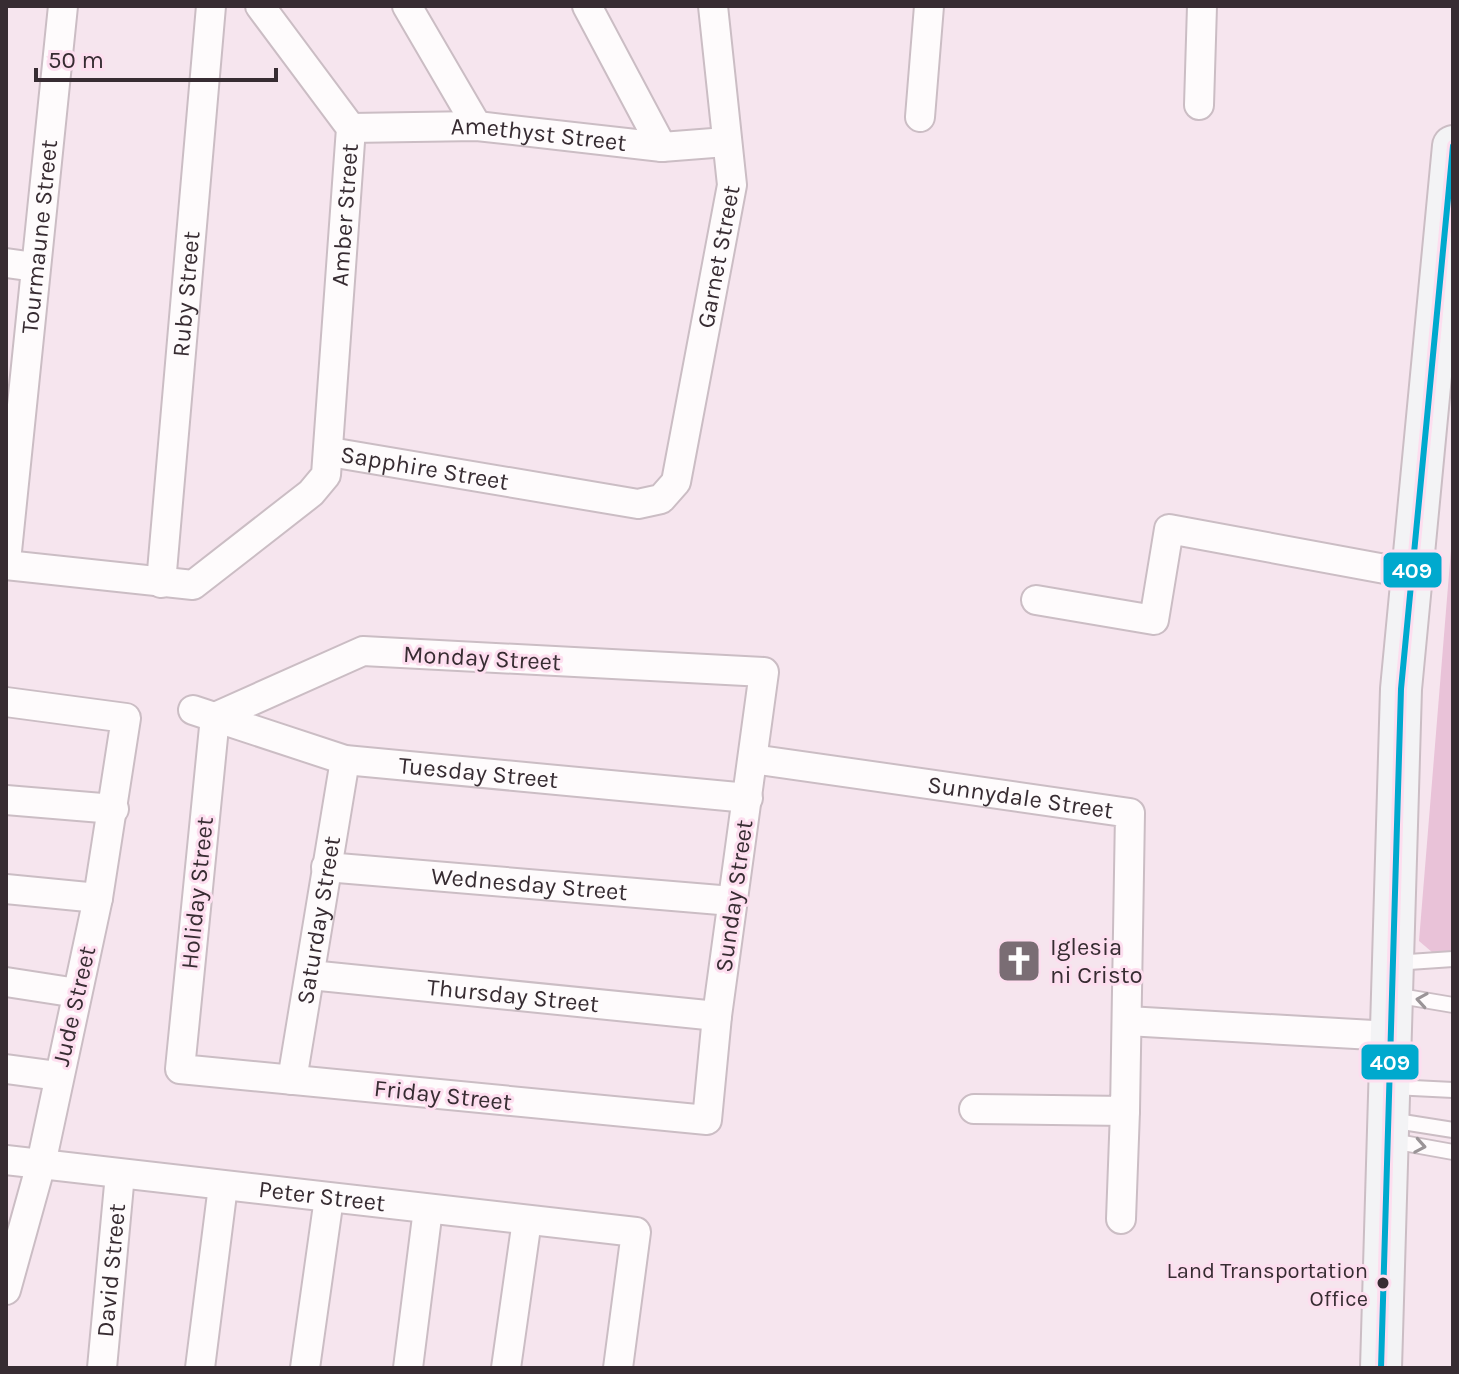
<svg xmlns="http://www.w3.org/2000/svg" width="1459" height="1374" viewBox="0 0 1459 1374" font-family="Karla,sans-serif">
<rect width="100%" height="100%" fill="#f6e5ee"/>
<!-- green -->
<polygon fill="#e9c2d8" points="1453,525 1453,970 1419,941"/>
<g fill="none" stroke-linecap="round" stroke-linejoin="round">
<!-- service casing -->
<g stroke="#cbbdc4" stroke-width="18">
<g id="service">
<polyline points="1394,963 1453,959"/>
<polyline points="1394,995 1453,1005"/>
<polyline points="1393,1087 1453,1090"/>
<polyline points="1390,1120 1453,1130"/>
<polyline points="1392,1141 1453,1152"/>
</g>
</g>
<!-- minor casing -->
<g stroke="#cbbdc4" stroke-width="32">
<g id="minor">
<polyline points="407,6 477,126"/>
<polyline points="587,6 662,147"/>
<polyline points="1199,105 1202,6"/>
<polyline points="920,117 929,6"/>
<path id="s1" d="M 351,128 L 477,126 L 662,147 L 726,142"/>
<polyline points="6,263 35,267"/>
<path id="s2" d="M 330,452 L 638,504 L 661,499 L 676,482 L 732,185 L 713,6"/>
<path id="s3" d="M 6,561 L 63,6"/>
<path id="s4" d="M 6,565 L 193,585 L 311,493 L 326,475 L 351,128 L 260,6"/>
<path id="s5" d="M 161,583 L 211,6"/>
<polyline points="1036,600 1154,620 1169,529 1412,574"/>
<polygon points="363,651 764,672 717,1016 707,1120 180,1069 215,717"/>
<polyline points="6,702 126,718 98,898 41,1164 6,1290"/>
<path id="s6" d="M 193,710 L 345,760 L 748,798"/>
<path id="s7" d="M 753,759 L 1130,813 L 1125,1111 L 974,1109"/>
<polyline points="6,800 114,809"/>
<path id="s8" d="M 326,867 L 732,901"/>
<polyline points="6,889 98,898"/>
<path id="s9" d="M 310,975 L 717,1016"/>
<polyline points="6,982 77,993"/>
<polyline points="1127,1021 1391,1036"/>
<polyline points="6,1069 58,1076"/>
<path id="s10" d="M 292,1080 L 345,760"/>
<path id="s11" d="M 6,1160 L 636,1232 L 618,1368"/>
<polyline points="1121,1219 1125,1111"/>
<path id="s12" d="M 102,1368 L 120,1174"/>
<polyline points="200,1368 223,1186"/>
<polyline points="305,1368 329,1198"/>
<polyline points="408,1368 428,1209"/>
<polyline points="506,1368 527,1220"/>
</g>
</g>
<!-- secondary casing -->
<g stroke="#cbbdc4" stroke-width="44">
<polyline id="secondary" points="1381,1368 1401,689 1453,146"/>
</g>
<!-- service -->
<use href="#service" stroke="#fefbfc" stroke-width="14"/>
<!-- minor -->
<use href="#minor" stroke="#fefbfc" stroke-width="28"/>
<!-- secondary -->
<use href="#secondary" stroke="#f3f3f5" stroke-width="40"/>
<!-- bus-1 casing -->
<g stroke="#fddeef" stroke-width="12">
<polyline id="bus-1" points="1381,1368 1401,689 1453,146"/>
</g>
<!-- bus-1 -->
<use href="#bus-1" stroke="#00a9ce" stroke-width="6"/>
</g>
<!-- one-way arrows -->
<defs><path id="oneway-chevron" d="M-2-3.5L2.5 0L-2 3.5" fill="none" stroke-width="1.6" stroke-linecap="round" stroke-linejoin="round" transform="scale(2)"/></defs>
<g stroke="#9a9497">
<use href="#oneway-chevron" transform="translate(1422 1000) rotate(-171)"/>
<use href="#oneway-chevron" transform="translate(1420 1146) rotate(10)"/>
</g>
<!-- icons -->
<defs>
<g id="church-square" transform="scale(2.3)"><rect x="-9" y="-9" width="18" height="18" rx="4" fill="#7a6d74" stroke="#fddeef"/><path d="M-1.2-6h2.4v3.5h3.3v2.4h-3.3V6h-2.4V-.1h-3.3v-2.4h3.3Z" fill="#fff"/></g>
</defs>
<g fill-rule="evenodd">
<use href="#church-square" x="1019" y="961"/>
</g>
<!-- markers -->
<circle fill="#372c32" stroke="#fddeef" stroke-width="3" cx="1383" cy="1283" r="7"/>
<g text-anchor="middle" stroke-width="6" stroke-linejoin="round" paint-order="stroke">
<!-- bus labels -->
<g font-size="22" fill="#372c32" stroke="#fddeef" text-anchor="end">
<text x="1368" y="1278">Land Transportation<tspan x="1368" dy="28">Office</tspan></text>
</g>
<!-- street labels -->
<g font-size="24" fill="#372c32" stroke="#fddeef">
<text dy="8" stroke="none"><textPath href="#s1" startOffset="188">Amethyst Street</textPath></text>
<text dy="8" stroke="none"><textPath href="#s4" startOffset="622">Amber Street</textPath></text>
<text dy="8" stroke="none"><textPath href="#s3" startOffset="326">Tourmaune Street</textPath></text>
<text dy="8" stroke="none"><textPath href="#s2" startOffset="588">Garnet Street</textPath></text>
<text dy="8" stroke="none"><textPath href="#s5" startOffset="290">Ruby Street</textPath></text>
<text dy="8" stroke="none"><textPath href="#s2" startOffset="96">Sapphire Street</textPath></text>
<text transform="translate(482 658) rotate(3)" y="8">Monday Street</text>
<text dy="8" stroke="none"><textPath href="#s6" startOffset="294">Tuesday Street</textPath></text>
<text dy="8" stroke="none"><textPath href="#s7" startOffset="270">Sunnydale Street</textPath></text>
<text dy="8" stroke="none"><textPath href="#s8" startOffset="204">Wednesday Street</textPath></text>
<text transform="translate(197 893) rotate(-84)" y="8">Holiday Street</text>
<text transform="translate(734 896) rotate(-82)" y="8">Sunday Street</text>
<text dy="8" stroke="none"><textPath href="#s10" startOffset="162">Saturday Street</textPath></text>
<text dy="8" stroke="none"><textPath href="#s9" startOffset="204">Thursday Street</textPath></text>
<text transform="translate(74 1006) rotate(-77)" y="8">Jude Street</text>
<text transform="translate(443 1095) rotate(6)" y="8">Friday Street</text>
<text dy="8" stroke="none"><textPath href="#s11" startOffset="318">Peter Street</textPath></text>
<text dy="8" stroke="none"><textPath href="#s12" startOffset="98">David Street</textPath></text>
</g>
<!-- poi labels -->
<g font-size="24" fill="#372c32" stroke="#fddeef" text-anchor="start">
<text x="1050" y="955">Iglesia<tspan x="1050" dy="28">ni Cristo</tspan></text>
</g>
</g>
<g stroke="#fddeef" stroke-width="3">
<rect x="1382" y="551" width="61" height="38" rx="8" fill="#00a9ce"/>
<rect x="1360" y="1043" width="60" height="38" rx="8" fill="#00a9ce"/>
</g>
<g font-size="22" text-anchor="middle" font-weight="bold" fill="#fff">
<text x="1412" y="578">409</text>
<text x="1390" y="1070">409</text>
</g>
<!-- border -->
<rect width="1459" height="1374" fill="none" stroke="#372c32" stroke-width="16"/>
<!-- scale -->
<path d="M36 68v12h240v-12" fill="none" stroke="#372c32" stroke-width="4"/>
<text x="48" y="68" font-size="24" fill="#372c32" stroke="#fddeef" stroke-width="6" paint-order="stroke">50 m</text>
</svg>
